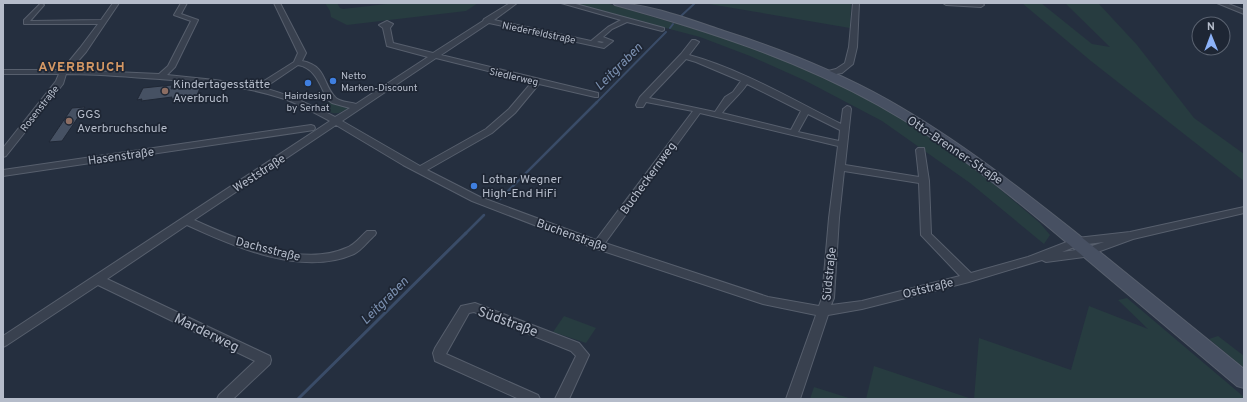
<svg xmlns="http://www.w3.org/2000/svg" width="1247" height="402" viewBox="0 0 1247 402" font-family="Overpass,sans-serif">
<rect width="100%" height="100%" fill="#252f3f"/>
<!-- green -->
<g fill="#273c40">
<polygon points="325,3 337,3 340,8 343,9 395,3 478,3 466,11 347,25 331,17 330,11"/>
<polygon points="571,3 606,3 731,40 767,53 857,93 895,113 944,147 989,180 1040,223 1050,235 1044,244 970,183 882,121 806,81 750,56 700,37"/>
<polygon points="703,3 851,3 850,28"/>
<polygon points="1022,3 1041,3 1092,44 1110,47 1065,3 1102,3 1099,4 1137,45 1194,118 1244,154 1244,181 1091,61"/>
<path d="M 331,101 L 350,107 C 335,117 333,114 319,106 Z"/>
<polygon points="1127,298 1244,397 1244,399 974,399 979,338 1071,370 1089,306 1148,329 1118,300"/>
<polygon points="564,316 596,328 586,343 553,332"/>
<polygon points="1218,336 1244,356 1244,368 1209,339"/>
<polygon points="874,366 972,399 866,399"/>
<polygon points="814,387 852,399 810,399"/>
</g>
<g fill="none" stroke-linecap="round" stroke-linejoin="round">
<!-- stream-far2 -->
<g stroke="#3a4c68" stroke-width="2">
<polyline points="681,16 695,3"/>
<polyline points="670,28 673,24"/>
<polyline points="596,103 666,32"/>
</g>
<!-- stream-far1 -->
<g stroke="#3a4c68" stroke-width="2.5">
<polyline points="500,199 597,102"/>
<polyline points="465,234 484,215"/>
</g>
<!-- stream -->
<polyline stroke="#3a4c68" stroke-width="3" points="298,399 466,233"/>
</g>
<!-- building -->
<g fill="#465163" stroke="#202836">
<polygon points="172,85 171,89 201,85 197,96 171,99 172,97 141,101 142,99 137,100 143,88"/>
<polygon points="85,107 62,141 49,142 72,108"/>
</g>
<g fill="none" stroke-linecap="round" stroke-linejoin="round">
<!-- street casing -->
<g stroke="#575f6d" stroke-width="2">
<g id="street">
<path d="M 41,3 L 44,5 L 30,21 L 101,20 L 113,3 L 119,3 L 86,52 L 70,70 L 159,74 L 168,66 L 191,21 L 174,15 L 181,3 L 187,3 L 181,14 L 198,20 L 175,67 L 167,75 L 215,80 L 256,86 L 294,62 L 298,53 L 274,3 L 280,3 L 306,53 L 302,61 C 327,66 322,83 335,97 C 339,102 350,102 356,104 L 428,57 L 387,46 L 383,28 L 379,25 L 387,21 L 393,24 L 390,28 L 393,43 L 433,53 L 483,21 L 484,19 L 510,3 L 517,3 L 494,20 L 591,41 L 608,27 L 621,20 L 561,3 L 572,3 L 664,28 L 664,30 L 662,31 L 627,22 L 612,29 L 603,37 L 613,41 L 604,48 L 489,23 L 441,55 L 598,93 L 598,97 L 595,97 L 539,84 L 515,113 L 492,133 L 427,170 L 480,197 L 596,240 L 693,111 L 646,102 L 643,107 L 637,107 L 636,105 L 640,97 L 681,54 L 692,40 L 695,40 L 699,42 L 689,55 C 741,69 793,100 841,124 L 843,109 L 847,106 L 850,107 L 851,109 L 845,165 L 919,177 L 916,150 L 918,148 L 924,148 L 929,181 L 931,234 L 971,273 L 1028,257 L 1077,238 L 1130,232 L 1244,207 L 1244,213 L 1133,239 L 1084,257 L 1046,262 L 1042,260 L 969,282 L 862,309 L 828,315 L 800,399 L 786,399 L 816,315 L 763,304 L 594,248 L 472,201 L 403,165 L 336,125 L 194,220 C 236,239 301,268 346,248 C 355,245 361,236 367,231 L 375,231 L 376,233 L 375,235 C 368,241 362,250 354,254 C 302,277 235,247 187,225 L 107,279 L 270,356 L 271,360 L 270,364 L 233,399 L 217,399 L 219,395 L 255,361 L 98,285 L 7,345 L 3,347 L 3,336 L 330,121 C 313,112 296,102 278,97 C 240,85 199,82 160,79 C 129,77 98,74 66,74 L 63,84 L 6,156 L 3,157 L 3,148 L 56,81 L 59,74 L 3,74 L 3,70 L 62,70 L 80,48 L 98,24 L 24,24 L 24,20 ZM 599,41 L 604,42 L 602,43 L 597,42 ZM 436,58 L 532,82 L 509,109 L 486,129 L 420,166 L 342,121 ZM 686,59 L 696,62 L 741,81 L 733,92 L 725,97 L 715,112 L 649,98 ZM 298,65 C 316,68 320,86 328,100 L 332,103 L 350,108 L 335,117 C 312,105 289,95 264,88 ZM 747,84 L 801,111 L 791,130 L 722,113 C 730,102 740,95 747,84 ZM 700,113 L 838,146 L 829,218 L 822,298 L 819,306 L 768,297 L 605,243 ZM 808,114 L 840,130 L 839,141 L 798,132 ZM 844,171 L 919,183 L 921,235 L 960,276 L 862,301 L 831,305 L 834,298 L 839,218 ZM 1104,242 L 1083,249 L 1062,252 L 1079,245 Z"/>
<polygon points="853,3 859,3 857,47 853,64 842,73 824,76 824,72 836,69 845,63 849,47"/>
<polygon points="943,3 982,3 984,5 981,7 946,5"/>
<polygon points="1217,3 1226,3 1244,10 1244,14"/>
<polygon points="311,125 314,126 315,128 314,130 3,176 3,170"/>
<polygon points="475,303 579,343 589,355 569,399 555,399 576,356 571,351 474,312 469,313 446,354 538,395 540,399 519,399 435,361 433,353 435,348 461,306"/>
</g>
</g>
<!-- secondary casing -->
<g stroke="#575f6d" stroke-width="2">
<path id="secondary" d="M 613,3 C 647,3 691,20 724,31 C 781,49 836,71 888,100 C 959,140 1022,190 1085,240 C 1138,283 1191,326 1244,369 L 1244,388 L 1237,386 C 1182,340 1127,293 1072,247 C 1011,195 948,144 878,105 C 795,59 706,30 615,5 Z"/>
</g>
<!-- street -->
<use href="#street" fill="#39414f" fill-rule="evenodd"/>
<!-- secondary -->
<use href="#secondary" fill="#475062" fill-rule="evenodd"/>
</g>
<!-- markers -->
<g fill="#3f7fe0" stroke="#1e2634" stroke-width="1.5">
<circle cx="333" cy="81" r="4"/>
<circle cx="308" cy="83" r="4"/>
<circle cx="474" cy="186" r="4"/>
</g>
<g fill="#8d6e63" stroke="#1e2634" stroke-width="1.5">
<circle cx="165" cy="91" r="4"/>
<circle cx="69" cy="121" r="4"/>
</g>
<g text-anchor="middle" stroke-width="3.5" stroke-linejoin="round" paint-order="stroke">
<!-- far-street labels -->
<g font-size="10" fill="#b5bcca" stroke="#1e2634">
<text transform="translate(539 32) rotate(12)" y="4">Niederfeldstraße</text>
<text transform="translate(514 76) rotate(13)" y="4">Siedlerweg</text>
<text transform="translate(39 108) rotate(-52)" y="4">Rosenstraße</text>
</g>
<!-- far-poi labels -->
<g font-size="10" fill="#b5bcca" stroke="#1e2634" text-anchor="start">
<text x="341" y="79">Netto<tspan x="341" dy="12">Marken-Discount</tspan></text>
<text x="308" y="99" text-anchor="middle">Hairdesign<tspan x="308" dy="12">by Serhat</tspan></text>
</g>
<!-- poi labels -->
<g font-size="12" fill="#b5bcca" stroke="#1e2634" text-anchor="start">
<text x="173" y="88">Kindertagesstätte<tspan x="173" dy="14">Averbruch</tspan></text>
<text x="77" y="118">GGS<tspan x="77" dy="14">Averbruchschule</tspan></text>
<text x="482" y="183">Lothar Wegner<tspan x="482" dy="14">High-End HiFi</tspan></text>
</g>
<!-- street labels -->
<g font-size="12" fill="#b5bcca" stroke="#1e2634">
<text transform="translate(955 150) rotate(34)" y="4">Otto-Brenner-Straße</text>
<text transform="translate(121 156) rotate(-8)" y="4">Hasenstraße</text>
<text transform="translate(259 173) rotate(-33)" y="4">Weststraße</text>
<text transform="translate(648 178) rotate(-54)" y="4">Bucheckernweg</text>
<text transform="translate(572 235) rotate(20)" y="4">Buchenstraße</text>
<text transform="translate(268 249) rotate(14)" y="4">Dachsstraße</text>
<text transform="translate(829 274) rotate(-84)" y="4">Südstraße</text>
<text transform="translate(928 288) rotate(-14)" y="4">Oststraße</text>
</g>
<!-- far-district labels -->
<g font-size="13" font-weight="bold" letter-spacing="1" fill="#d59864" stroke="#1e2634">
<text x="82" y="71">AVERBRUCH</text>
</g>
<!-- water labels -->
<g font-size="13" font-style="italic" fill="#7c91b1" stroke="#1e2634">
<text transform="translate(618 66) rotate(-45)" y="5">Leitgraben</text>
<text transform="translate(384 300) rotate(-45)" y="5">Leitgraben</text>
</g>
<!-- near-street labels -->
<g font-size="14" fill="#b5bcca" stroke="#1e2634">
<text transform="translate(508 321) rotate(20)" y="5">Südstraße</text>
<text transform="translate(207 332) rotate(26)" y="5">Marderweg</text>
</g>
</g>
<!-- border -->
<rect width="1247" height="402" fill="none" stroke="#b5bcca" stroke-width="8"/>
<!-- north arrow -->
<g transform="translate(1211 36) rotate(359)"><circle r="19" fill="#1e2634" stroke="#5a6270"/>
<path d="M0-3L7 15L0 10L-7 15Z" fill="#8cb2f8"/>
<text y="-6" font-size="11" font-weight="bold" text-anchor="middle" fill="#b5bcca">N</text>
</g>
</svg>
